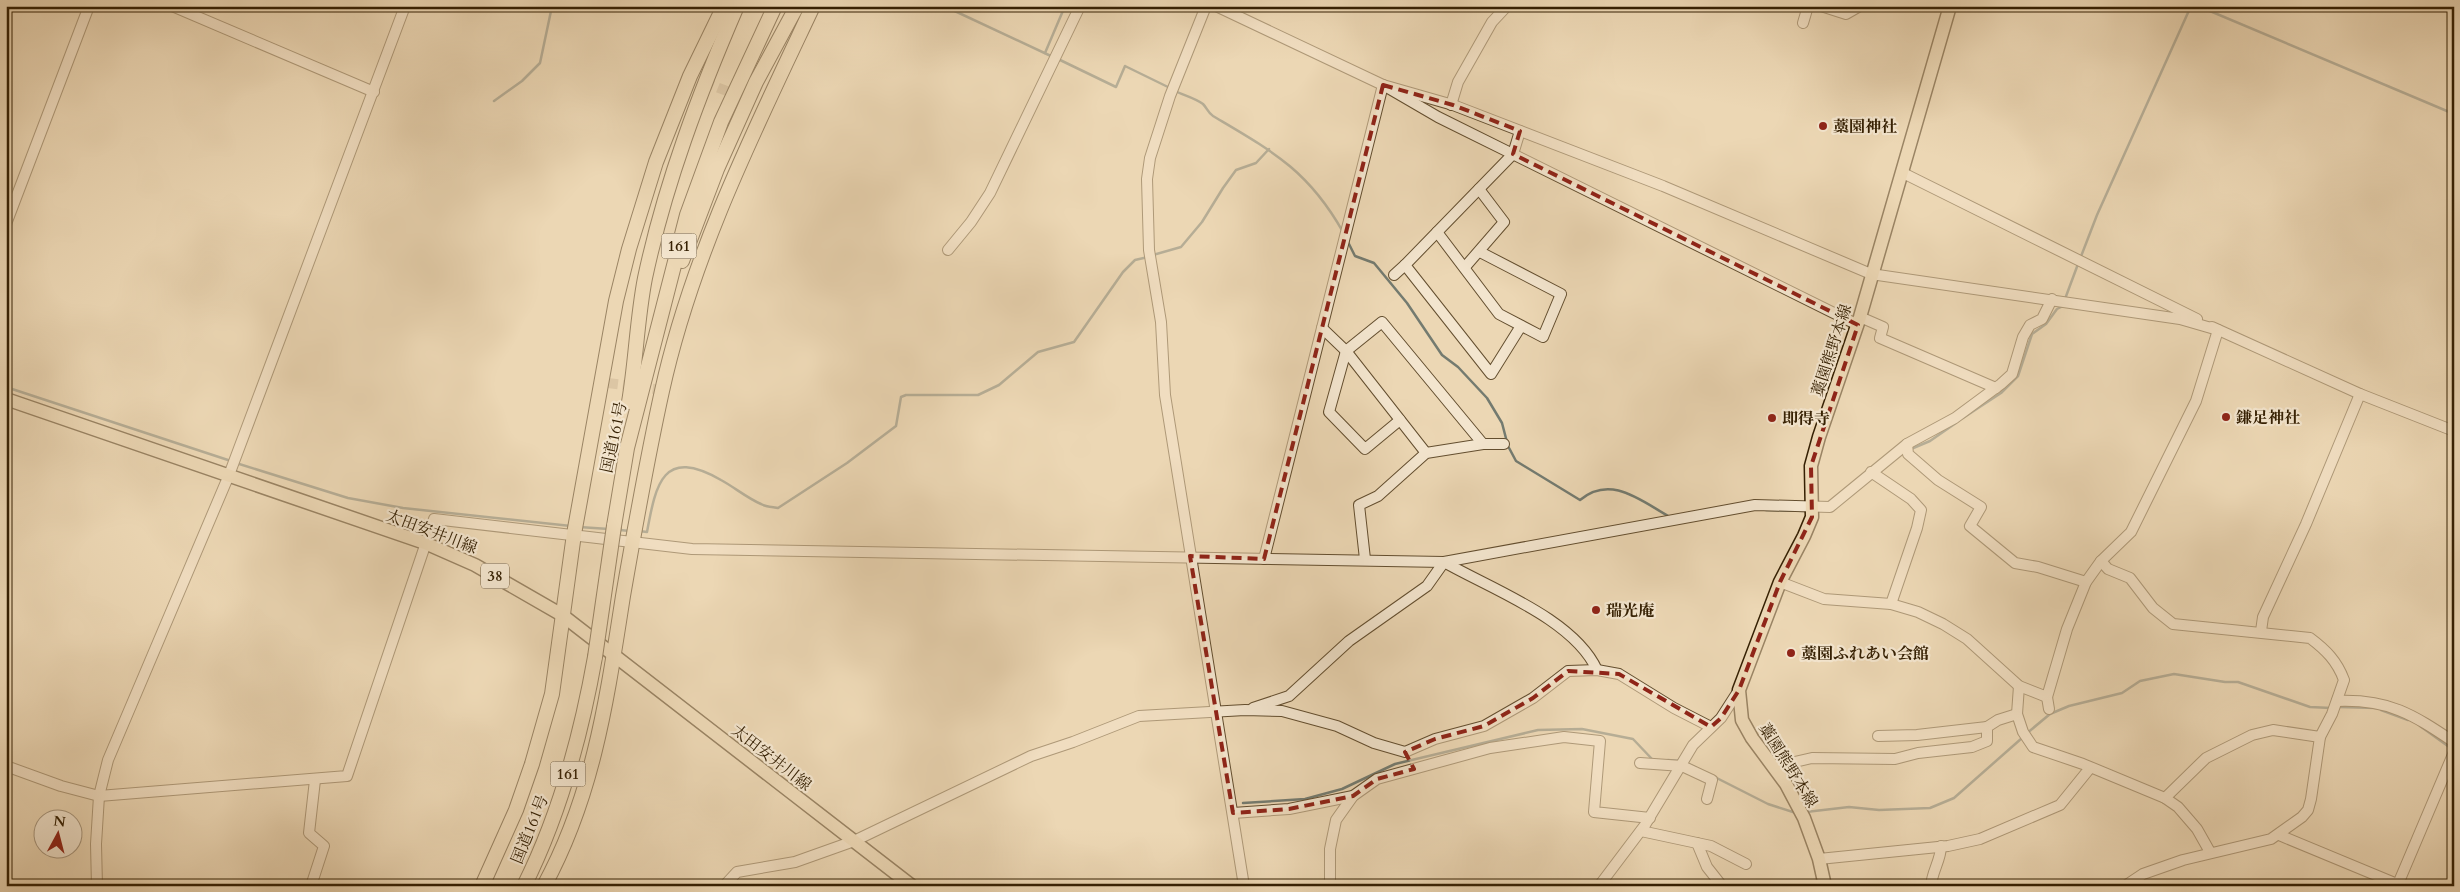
<svg xmlns="http://www.w3.org/2000/svg" width="2460" height="892" viewBox="0 0 2460 892" font-family="Cardo,'Noto Serif JP',serif">
<rect width="100%" height="100%" fill="#ecd7b4"/>
<filter id="stains"><feTurbulence type="fractalNoise" baseFrequency=".004" numOctaves="4"/><feColorMatrix values="0 0 0 0 .2 0 0 0 0 .09 0 0 0 0 .02 0 0 0 .5 -.17"/></filter>
<radialGradient id="worn" r=".72"><stop offset=".6" stop-color="#630" stop-opacity="0"/><stop offset="1" stop-color="#630" stop-opacity=".3"/></radialGradient>
<g fill="none" stroke-linecap="round" stroke-linejoin="round">
<!-- stream -->
<g stroke="#747b70" stroke-width="2.5">
<polyline points="944,6 1053,57"/>
<polyline points="2198,6 2454,114"/>
<polyline points="1045,53 1065,6"/>
<polyline points="1058,59 1116,87 1125,66 1170,88"/>
<path d="M 1175,91 C 1183,95 1195,98 1203,104 C 1207,108 1208,113 1213,116 C 1272,151 1308,170 1343,232"/>
<polyline points="494,101 522,81 540,63 551,11 557,6"/>
<path d="M 1348,242 L 1355,256 L 1374,263 L 1407,303 L 1442,355 L 1458,367 L 1487,398 L 1502,423 L 1508,446 L 1516,461 L 1580,500 C 1611,474 1641,501 1670,517"/>
<polyline points="1153,255 1181,247 1202,222 1223,188 1236,170 1256,163 1269,149"/>
<polyline points="2080,259 2097,215 2191,6"/>
<polyline points="2065,299 2078,264"/>
<polyline points="6,387 231,461"/>
<polyline points="1963,418 2001,393 2018,376 2032,334 2046,324 2057,309 2063,306"/>
<polyline points="1911,449 1930,441 1956,423"/>
<polyline points="236,463 348,498 403,508 571,526"/>
<polyline points="1766,510 1808,511"/>
<polyline points="579,527 609,529"/>
<polyline points="619,530 631,531"/>
<path d="M 639,531 L 647,532 C 656,483 663,447 721,480 C 734,487 747,498 761,504 C 766,507 775,507 778,508 L 847,463 L 896,426 L 901,397 L 906,395 L 978,395 L 999,385 L 1038,352 L 1074,342 L 1123,272 L 1135,260 L 1148,257"/>
<polyline points="2339,707 2376,708"/>
<polyline points="2381,710 2408,720"/>
<polyline points="2420,726 2452,749"/>
<polyline points="2026,734 2050,714 2069,706 2122,693 2140,681 2174,674 2225,682 2238,682 2310,707 2331,708"/>
<polyline points="1668,760 1680,761"/>
<polyline points="1685,762 1768,804 1796,813"/>
<polyline points="1243,803 1305,799 1342,789 1395,764 1538,730 1582,729 1633,739 1652,759"/>
<polyline points="1806,812 1849,807 1879,810 1930,808 1954,798 2022,738"/>
</g>
<!-- minor-tunnel -->
<g stroke="#c7b291" stroke-width="10" stroke-dasharray="10 5" stroke-linecap="butt">
<polyline points="704,82 757,103"/>
<polyline points="608,383 663,390"/>
</g>
<!-- minor casing -->
<g stroke="#634e2f" stroke-width="12">
<g id="minor">
<polyline points="172,6 374,92"/>
<polyline points="1206,6 1170,96 1150,158 1147,179 1149,250 1161,322 1165,395 1244,886"/>
<polyline points="1216,6 1383,85 1438,117 1858,325"/>
<polyline points="1821,6 1846,14 1860,6"/>
<polyline points="1803,23 1808,6"/>
<polyline points="1383,85 1453,105 1663,186 1871,274 2180,319 2218,330"/>
<polyline points="1451,105 1458,82 1492,22 1507,6"/>
<polyline points="1520,131 1513,154 1405,265 1491,374 1521,326"/>
<polyline points="1903,173 2197,319"/>
<polyline points="6,224 89,6"/>
<polyline points="1437,232 1499,314 1543,337 1561,294 1480,252"/>
<polyline points="948,250 971,222 990,193 1080,6"/>
<polyline points="1465,267 1504,222 1479,189"/>
<polyline points="1394,275 1405,265"/>
<polyline points="1860,317 1883,327 1880,338 1996,388"/>
<polyline points="2212,327 2360,394 2454,431"/>
<polyline points="1322,328 1346,351 1426,453"/>
<polyline points="1400,420 1365,449 1329,412 1346,351 1382,322 1483,444"/>
<polyline points="1907,444 1908,454 1938,480 1981,507 1970,526 2015,563 2038,567 2086,582"/>
<polyline points="1871,472 1911,499 1921,510 1917,528 1891,604"/>
<polyline points="1264,559 1383,85"/>
<polyline points="1365,559 1359,505 1378,496 1426,453 1483,444 1504,444"/>
<path d="M 2101,561 L 2108,569 L 2130,578 L 2153,608 L 2173,624 L 2310,638 C 2326,650 2337,661 2344,680 L 2332,714 L 2320,737 L 2311,799 L 2308,810 L 2302,817 L 2271,839 L 2183,860 L 2143,874 L 2125,886"/>
<path d="M 1444,562 C 1491,589 1574,619 1597,670"/>
<polyline points="1780,582 1824,599 1891,604 1918,612 1943,624 1967,639 2019,686 2047,697 2067,629 2086,582 2101,561 2131,532 2196,401 2218,330"/>
<polyline points="2261,631 2263,617 2306,524 2360,394"/>
<polyline points="2019,686 2017,714 2023,732 2033,747 2083,764 2165,798 2178,807 2197,829 2210,852"/>
<polyline points="2047,697 2049,709"/>
<path d="M 2337,701 C 2389,699 2412,714 2454,742"/>
<polyline points="1253,708 1289,696 1349,641 1427,586 1444,562"/>
<polyline points="1878,736 1917,735 1987,727"/>
<polyline points="1640,763 1682,766 1712,780 1707,799"/>
<polyline points="6,766 61,786 99,796 347,776 434,519 692,549 1444,562 1755,505 1830,507 1907,444 1955,418 2001,384 2012,374 2023,337 2030,325 2042,319 2052,299"/>
<polyline points="1773,767 1812,758 1895,759 1918,753 1972,747 1987,741 1987,727 1998,720 2017,714"/>
<polyline points="2165,798 2206,758 2252,735 2273,730 2320,737"/>
<polyline points="1233,813 1289,809 1353,796"/>
<polyline points="1641,831 1711,846 1746,864"/>
<polyline points="2279,835 2402,886"/>
<polyline points="1697,843 1707,867 1722,886"/>
<polyline points="1819,859 1948,846 1980,839 2060,805 2090,768"/>
<polyline points="2398,884 2454,752"/>
<polyline points="97,886 96,844 99,796 108,760 229,475 405,6"/>
<polyline points="311,886 324,846 309,833 315,780"/>
<polyline points="724,886 737,872 795,862 854,841 1031,756 1073,742 1139,716 1245,710 1282,711 1337,726 1374,743 1405,752 1435,739 1484,726 1533,698 1568,671 1597,670 1619,674 1674,708 1711,727"/>
<polyline points="1330,886 1330,849 1336,820 1353,796 1377,779 1490,748 1564,737 1600,741 1594,812 1650,818"/>
<polyline points="1599,886 1645,825 1693,745 1721,718 1739,690"/>
<path d="M 1931,886 C 1932,871 1941,860 1941,846"/>
</g>
</g>
<!-- major casing -->
<g stroke="#352003" stroke-width="15">
<g id="major">
<polyline points="6,399 425,543 475,565 562,615 912,886"/>
<polyline points="1825,886 1819,859 1804,818 1786,784 1752,738 1742,720 1739,690 1780,582 1804,536 1812,517 1811,466 1819,437 1860,317 1950,6"/>
</g>
</g>
<!-- highway casing -->
<g stroke="#352003" stroke-width="16">
<g id="highway">
<polyline points="682,261 717,169 756,82 797,6"/>
<path d="M 629,402 C 636,361 637,319 645,278 C 665,184 699,94 737,6"/>
<polyline points="614,526 627,448 687,215 721,122 775,6"/>
<polyline points="482,886 516,810 532,764 552,694 574,534 616,301 629,249 656,162 690,76 724,6"/>
<path d="M 524,886 C 560,814 581,736 595,657"/>
<path d="M 544,886 C 594,794 607,698 623,596 C 635,527 647,459 662,391 C 692,255 754,131 813,6"/>
</g>
</g>
<!-- minor -->
<use href="#minor" stroke="#f3e5ce" stroke-width="10"/>
<!-- major -->
<use href="#major" stroke="#ecd7b4" stroke-width="12"/>
<!-- highway -->
<use href="#highway" stroke="#ecd7b4" stroke-width="14"/>
<!-- highway-bridge casing -->
<g stroke="#352003" stroke-width="16" stroke-linecap="butt">
<polyline id="highway-bridge" points="595,657 614,526"/>
</g>
<!-- highway-bridge -->
<use href="#highway-bridge" stroke="#ecd7b4" stroke-width="14"/>
</g>
<!-- marked area -->
<path d="M0 0H2460V892H0ZM 1383,85 L 1453,105 L 1520,131 L 1513,154 L 1858,325 L 1811,466 L 1812,517 L 1780,582 L 1739,690 L 1721,718 L 1711,727 L 1619,674 L 1568,671 L 1533,698 L 1484,726 L 1435,739 L 1405,752 L 1414,769 L 1377,779 L 1353,796 L 1289,809 L 1233,813 L 1190,556 L 1264,559 Z" fill="#ecd7b4" fill-opacity=".55" fill-rule="evenodd"/>
<path fill="none" stroke="#8f2418" stroke-width="4" stroke-dasharray="10 6" stroke-linejoin="round" d="M 1383,85 L 1453,105 L 1520,131 L 1513,154 L 1858,325 L 1811,466 L 1812,517 L 1780,582 L 1739,690 L 1721,718 L 1711,727 L 1619,674 L 1568,671 L 1533,698 L 1484,726 L 1435,739 L 1405,752 L 1414,769 L 1377,779 L 1353,796 L 1289,809 L 1233,813 L 1190,556 L 1264,559 Z"/>
<!-- markers -->
<g fill="#8f2418" stroke="#f3e5ce" stroke-width="2">
<circle cx="1823" cy="126" r="5"/>
<circle cx="2226" cy="417" r="5"/>
<circle cx="1772" cy="418" r="5"/>
<circle cx="1596" cy="610" r="5"/>
<circle cx="1791" cy="653" r="5"/>
</g>
<g text-anchor="middle" stroke-width="4.5" stroke-linejoin="round" paint-order="stroke">
<!-- shield labels -->
<g fill="#f3e5ce" stroke="#6e5b40" stroke-width="1">
<rect x="661.5" y="233.5" width="35" height="25" rx="4"/>
<rect x="481" y="563.5" width="28" height="25" rx="4"/>
<rect x="550.5" y="761.5" width="35" height="25" rx="4"/>
</g>
<g font-size="15" font-weight="bold" fill="#352003">
<text x="679" y="251">161</text>
<text x="495" y="581">38</text>
<text x="568" y="779">161</text>
</g>
<!-- poi labels -->
<g font-size="16" font-weight="bold" fill="#352003" stroke="#f3e5ce" text-anchor="start">
<text x="1833" y="132">藁園神社</text>
<text x="2236" y="423">鎌足神社</text>
<text x="1782" y="424">即得寺</text>
<text x="1606" y="616">瑞光庵</text>
<text x="1801" y="659">藁園ふれあい会館</text>
</g>
<!-- street labels -->
<g font-size="16" fill="#352003" stroke="#f3e5ce">
<text transform="translate(1831 350) rotate(-72)" y="6">藁園熊野本線</text>
<text transform="translate(613 437) rotate(-78)" y="6">国道161号</text>
<text transform="translate(432 531) rotate(21)" y="6">太田安井川線</text>
<text transform="translate(772 757) rotate(38)" y="6">太田安井川線</text>
<text transform="translate(1789 765) rotate(58)" y="6">藁園熊野本線</text>
<text transform="translate(529 829) rotate(-68)" y="6">国道161号</text>
</g>
</g>
<!-- margin -->
<rect width="2460" height="892" fill="none" stroke="#ecd7b4" stroke-width="25"/>
<rect x="8" y="8" width="2445" height="877" fill="none" stroke="#352003" stroke-width="2.5"/>
<rect x="12" y="12" width="2435" height="867" fill="none" stroke="#352003"/>
<!-- north arrow -->
<g transform="translate(58 834) rotate(7)"><circle r="24" fill="#f3e5ce" stroke="#a7967d"/>
<path d="M0-4L9 19L0 12L-9 19Z" fill="#8f2418"/>
<text y="-8" font-size="14" font-weight="bold" text-anchor="middle" fill="#352003">N</text>
</g>
<rect width="100%" height="100%" filter="url(#stains)"/>
<rect width="100%" height="100%" fill="url(#worn)"/>
</svg>
